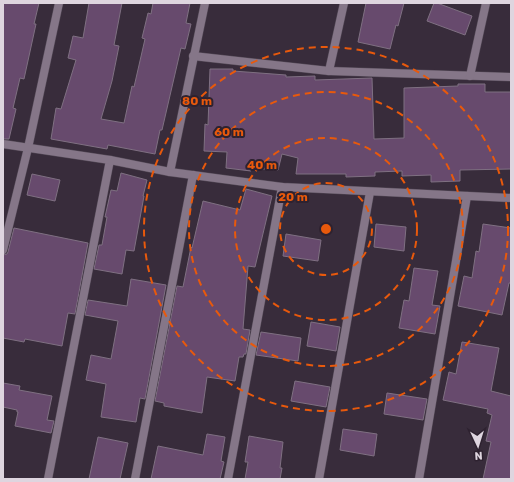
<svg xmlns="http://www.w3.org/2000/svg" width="514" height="482" viewBox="0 0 514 482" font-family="Rubik,sans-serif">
<rect width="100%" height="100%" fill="#382c3b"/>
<!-- building -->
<g fill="#674a6d" stroke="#7f7082">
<polygon points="3,3 39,3 34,24 36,24 24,79 20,78 13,108 16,109 9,139 3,139"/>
<polygon points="89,3 122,3 114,45 119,46 112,81 101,119 124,123 132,86 134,87 145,39 142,38 148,13 151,14 153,3 190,3 186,23 191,24 185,49 181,48 162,130 160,130 155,154 108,145 107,149 51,139 56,108 61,109 76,60 68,58 73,36 83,38"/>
<polygon points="366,3 404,3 398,26 396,25 390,49 358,42"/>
<polygon points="434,3 437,3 472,16 465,35 427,21"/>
<polygon points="210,69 233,69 233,71 286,75 286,77 315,76 315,80 372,78 374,139 404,138 404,88 458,86 458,84 485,84 485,92 511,92 511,169 460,170 460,181 431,182 431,175 402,176 402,171 375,172 375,176 346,177 346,174 296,174 298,158 282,154 278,170 251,168 251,171 226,168 227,152 204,151 205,124 208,125"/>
<polygon points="121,173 147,180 143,196 144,196 134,251 126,250 122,274 94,269 99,245 102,245 107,217 105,217 111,190 117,191"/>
<polygon points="32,174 60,180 55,201 27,195"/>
<polygon points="246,189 272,196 255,267 248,266 243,329 250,330 246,354 244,354 243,357 239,357 235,381 207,377 202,413 164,406 164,403 155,401 177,286 183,287 191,247 192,248 203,201 240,210"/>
<polygon points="376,224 406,227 404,251 374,247"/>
<polygon points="483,224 511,228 511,283 509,283 502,315 458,306 464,276 472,278 476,251 479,252"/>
<polygon points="14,228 88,243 75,314 68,313 62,346 25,339 24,342 3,338 3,255 7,254 8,252"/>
<polygon points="286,234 321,240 318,261 283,256"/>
<polygon points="414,268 438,271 432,305 440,306 435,334 399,328 404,300 409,301"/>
<polygon points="131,279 166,285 145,399 140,398 136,422 101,417 106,384 86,380 91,355 111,359 118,321 85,315 88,300 127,306"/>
<polygon points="311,322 340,327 336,351 307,346"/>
<polygon points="261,332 301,338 298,361 256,355"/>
<polygon points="462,342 499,348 491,391 511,396 511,479 483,479 491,442 486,441 492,415 487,413 488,409 443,400 449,372 456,374"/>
<polygon points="295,381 330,387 326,407 291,401"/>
<polygon points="3,383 20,386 19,390 52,396 47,420 54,421 51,433 15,426 18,412 17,412 17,410 3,407"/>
<polygon points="387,393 427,399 423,420 384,414"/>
<polygon points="343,429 377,434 374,456 340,450"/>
<polygon points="207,434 225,437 221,461 224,462 220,479 151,479 158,446 203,455"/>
<polygon points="249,436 283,442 280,468 282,468 280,479 245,479 248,462 245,462"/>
<polygon points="98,437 128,443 120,479 89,479"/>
</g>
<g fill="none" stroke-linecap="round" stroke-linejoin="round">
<!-- minor casing -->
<g stroke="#544a57" stroke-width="9">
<g id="minor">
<polyline points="193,56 329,71 511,77"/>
<polyline points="329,71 344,3"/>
<polyline points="470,76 486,3"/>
<polyline points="170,172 205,3"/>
<polyline points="3,250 28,148 59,3"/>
<polyline points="48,479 110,160"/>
<polyline points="135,479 193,175"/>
<polyline points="228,479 282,187"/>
<polyline points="319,479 370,192"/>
<polyline points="419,479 467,196"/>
</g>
</g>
<!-- tertiary casing -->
<g stroke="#544a57" stroke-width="9">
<polyline id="tertiary" points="3,144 110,160 170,172 282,187 511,198"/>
</g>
<!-- minor -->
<use href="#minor" stroke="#857688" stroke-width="8"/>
<!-- tertiary -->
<use href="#tertiary" stroke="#857688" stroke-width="8"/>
</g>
<!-- distance rings -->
<g fill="none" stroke="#e8590c" stroke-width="2" stroke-dasharray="7 5">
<circle cx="326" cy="229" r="46"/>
<circle cx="326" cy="229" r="91"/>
<circle cx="326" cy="229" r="137"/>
<circle cx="326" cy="229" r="182"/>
</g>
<circle cx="326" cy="229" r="6" fill="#e8590c" stroke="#2e2230" stroke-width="2"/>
<g font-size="12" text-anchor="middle" font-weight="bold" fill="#e8590c" stroke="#2e2230" stroke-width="4" stroke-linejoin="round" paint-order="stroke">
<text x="197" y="105">80 m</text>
<text x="229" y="136">60 m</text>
<text x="262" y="169">40 m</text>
<text x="293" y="201">20 m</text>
</g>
<!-- border -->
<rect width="514" height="482" fill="none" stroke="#ded5df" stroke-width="8"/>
<!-- north arrow -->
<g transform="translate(478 446) rotate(176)" stroke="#2e2230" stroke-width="3" paint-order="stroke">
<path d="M0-3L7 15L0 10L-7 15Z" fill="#ded5df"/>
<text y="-6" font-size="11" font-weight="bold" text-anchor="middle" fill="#ded5df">N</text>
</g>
</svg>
